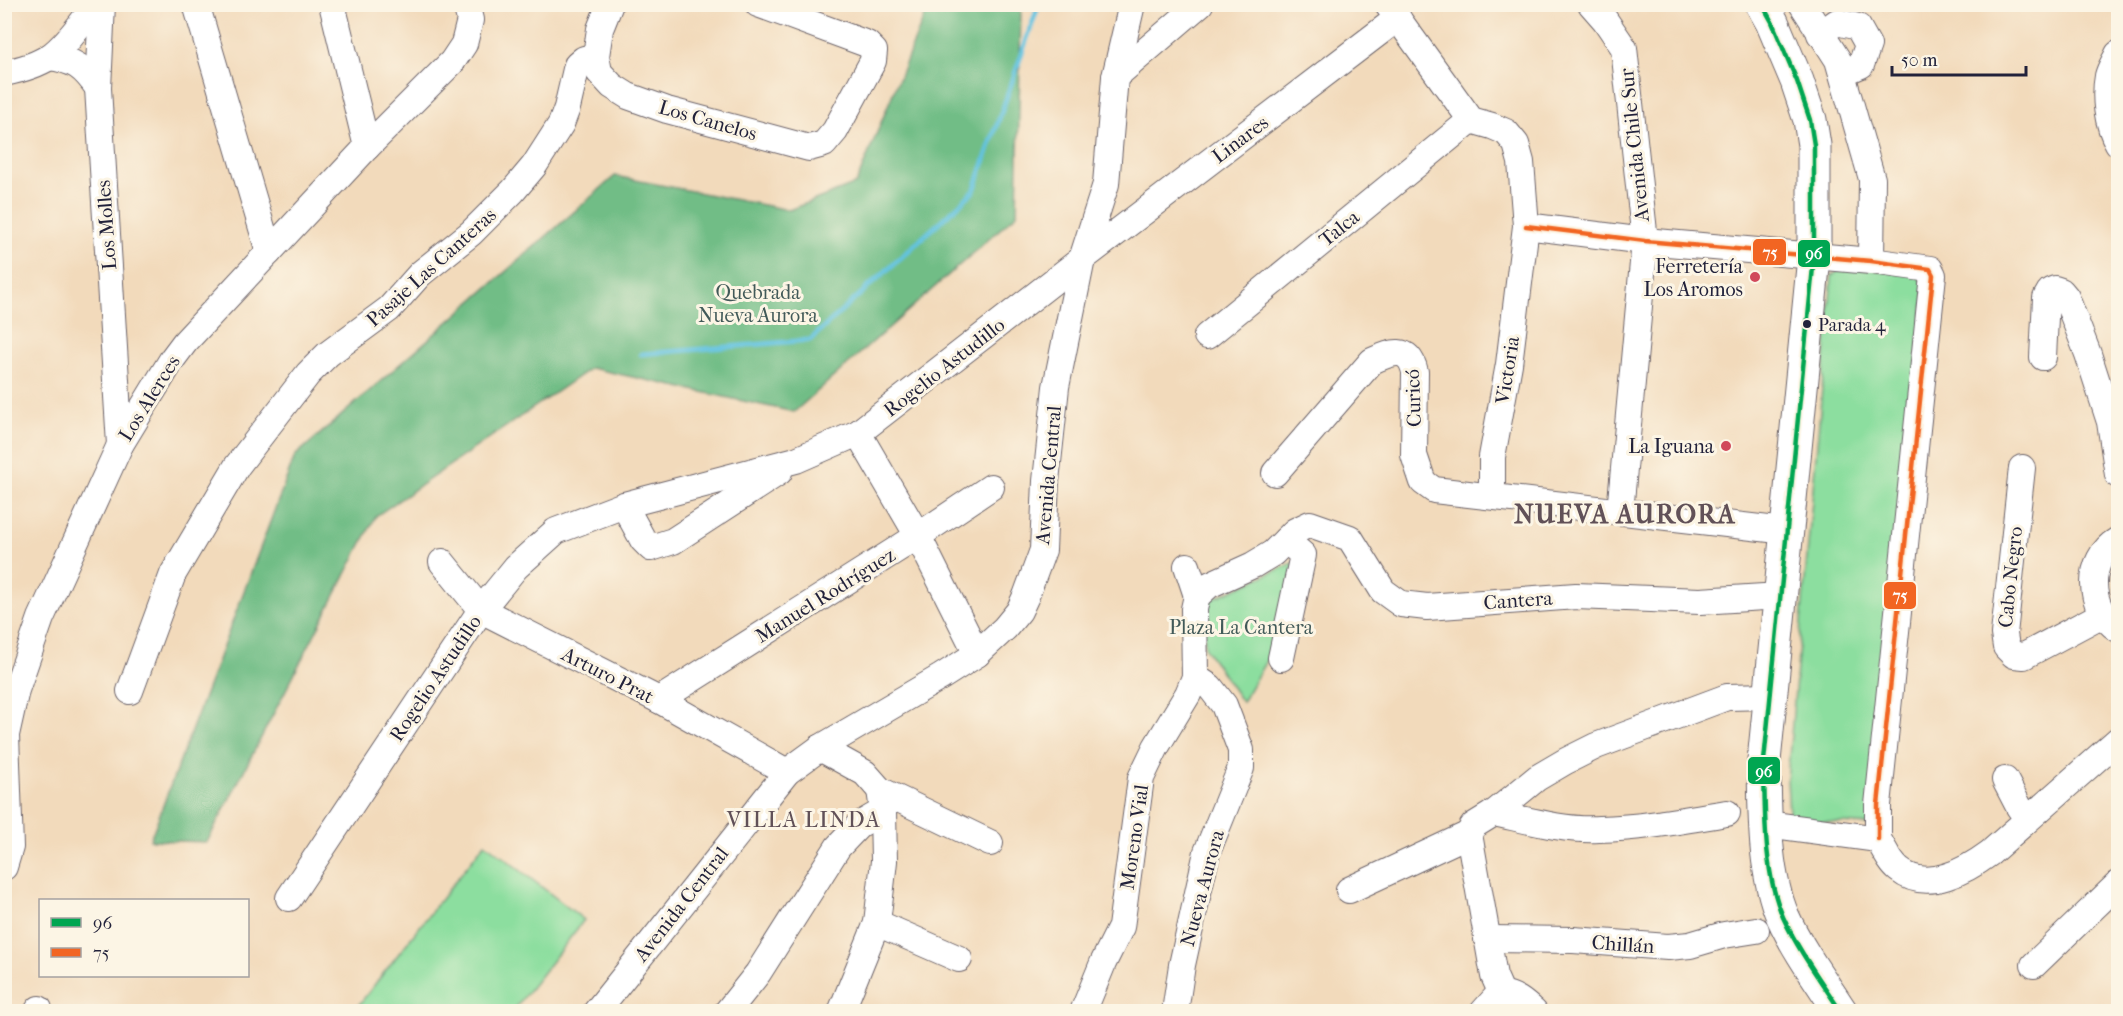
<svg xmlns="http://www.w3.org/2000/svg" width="2123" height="1016" viewBox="0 0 2123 1016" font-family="'IM FELL French Canon',serif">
<rect width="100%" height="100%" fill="#fcf5e5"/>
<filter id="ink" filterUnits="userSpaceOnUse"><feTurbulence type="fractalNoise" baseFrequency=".0167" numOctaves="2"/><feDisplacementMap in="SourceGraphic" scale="12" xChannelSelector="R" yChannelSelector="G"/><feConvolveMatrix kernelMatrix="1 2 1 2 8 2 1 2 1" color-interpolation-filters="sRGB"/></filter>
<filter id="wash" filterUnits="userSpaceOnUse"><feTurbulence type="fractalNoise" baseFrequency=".008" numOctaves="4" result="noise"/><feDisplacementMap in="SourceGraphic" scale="24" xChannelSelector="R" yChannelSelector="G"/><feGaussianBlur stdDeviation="1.35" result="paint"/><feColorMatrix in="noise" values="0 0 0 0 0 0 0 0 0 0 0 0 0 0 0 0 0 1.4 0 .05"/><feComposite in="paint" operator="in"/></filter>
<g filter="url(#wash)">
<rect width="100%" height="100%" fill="#f2dabb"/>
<!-- green -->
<g fill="#8cde9f" stroke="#57806d" stroke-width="1.5">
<polygon points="1843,267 1915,274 1925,284 1871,825 1793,820 1789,813 1787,780 1832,276"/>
<polygon points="1295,562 1276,644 1242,702 1205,648 1203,603"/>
<polygon points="485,843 584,920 577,929 513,1011 354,1011"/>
</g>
<!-- forest -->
<polygon fill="#71bd86" stroke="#4a7060" stroke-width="1.5" points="929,5 1021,5 1017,214 794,412 591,368 376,516 207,842 150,840 295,456 615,176 789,210 856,184"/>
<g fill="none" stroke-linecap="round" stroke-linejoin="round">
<!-- stream -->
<polyline stroke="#62c3e0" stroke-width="5" points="641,354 810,340 974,191 1039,4"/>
</g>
</g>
<g filter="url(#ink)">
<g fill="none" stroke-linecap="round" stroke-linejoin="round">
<!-- minor casing -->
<g stroke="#6b6268" stroke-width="28">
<g id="minor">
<polyline points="102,4 98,88 120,445"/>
<polyline points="196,4 269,252"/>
<polyline points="332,4 367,147"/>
<polyline points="610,4 600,29 596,56 599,72 612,86 628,96 667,110 809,148 824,144 835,131 873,61 874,51 867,44 758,4"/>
<polyline points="1591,4 1605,20 1624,48 1645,241 1620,512"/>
<polyline points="1802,4 1838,60 1872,179 1871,261"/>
<polyline points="1388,5 1471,120 1492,126 1506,132 1516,144 1521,162 1526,226 1509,364 1492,457 1492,496"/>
<polyline points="1820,34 1837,22 1858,27 1868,45 1861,65 1842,73"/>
<path d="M 2118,54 C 2115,61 2110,68 2108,76 C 2104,97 2107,124 2118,143"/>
<path d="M 49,57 C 75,60 84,68 98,88"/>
<path d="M 4,73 C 19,70 37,65 49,57 C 65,47 84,20 96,4"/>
<polyline points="1115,77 1200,4"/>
<polyline points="1526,226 1645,241 1871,261 1930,269 1933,275 1878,805 1878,839"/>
<polyline points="1207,336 1471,120"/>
<polyline points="2043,357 2046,298 2050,291 2055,289 2061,291 2066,297 2088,354 2110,422 2118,475"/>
<polyline points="858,433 918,536 977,654"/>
<polyline points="2022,468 2004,634 2006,647 2014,655 2024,656 2103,614"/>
<path d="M 1275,473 L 1372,361 C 1391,352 1409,345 1415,372 L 1414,455 L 1423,482 L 1434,490 L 1787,531"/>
<polyline points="624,505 643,540 651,548 673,541 779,472"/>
<path d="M 2118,540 C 2085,559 2087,609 2118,629"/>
<polyline points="442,562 481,610 659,700 787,772"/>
<polyline points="1187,566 1197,596"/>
<polyline points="1281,658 1303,555 1286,540"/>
<polyline points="130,691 173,574 237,466 308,374 328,354 389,309 420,274 471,233 513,191 534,166 561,124 567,108 577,65 584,59 596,56"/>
<polyline points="659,700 918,536 991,487"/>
<polyline points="820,748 865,773 880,790 990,843"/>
<polyline points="2005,780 2019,807 2027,818"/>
<path d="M 1494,813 C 1527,820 1564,831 1599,829 C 1641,828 1685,820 1727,813"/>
<polyline points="1766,824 1878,839"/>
<path d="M 1878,839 C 1884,849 1890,863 1899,870 C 1927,893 1967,870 1990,853 L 2118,740"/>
<polyline points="4,867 10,847 6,735 16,690 41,618 120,445 173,358 185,342 367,147 452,62 464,44 470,20 466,4"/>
<polyline points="1349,890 1469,834"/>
<polyline points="289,898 481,610 516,567 556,531 624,505 796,460 858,433 1082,259 1398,18"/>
<polyline points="877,923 959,959"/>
<polyline points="1487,939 1573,940 1668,947 1690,945 1724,935 1756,930"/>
<polyline points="2034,965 2118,884"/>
<polyline points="37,1012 39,1009"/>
<polyline points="596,1012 787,772 820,748 941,677 977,654 1005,628 1019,611 1026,596 1043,550 1046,481 1056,387 1082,259 1106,184 1115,77 1132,4"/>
<polyline points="727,1012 758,973 838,847 859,825 883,811"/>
<polyline points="841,1012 877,923 884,861 883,811 880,790"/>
<polyline points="1083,1012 1103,963 1121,927 1141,778 1156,747 1188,694 1195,677 1194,609 1197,596 1209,585 1253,565 1273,553 1295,531 1310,524 1350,538 1383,591 1401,604 1427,607 1576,596 1700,601 1780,596"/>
<polyline points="1175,1012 1182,965 1207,852 1241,768 1241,750 1224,705 1210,687 1195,677"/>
<path d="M 1483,1012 L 1500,993 C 1515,995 1523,1002 1534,1012"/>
<polyline points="1510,1012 1494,976 1469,834 1473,826 1494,813 1537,778 1566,761 1596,746 1727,697 1770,696"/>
</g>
</g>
<!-- major casing -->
<g stroke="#6b6268" stroke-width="35">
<path id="major" d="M 1762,4 L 1772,22 L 1797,81 L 1810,120 L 1814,145 L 1814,257 L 1764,761 C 1765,810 1763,871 1783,917 C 1798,950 1821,981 1841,1012"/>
</g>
<!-- minor -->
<use href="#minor" stroke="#fff" stroke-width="26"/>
<!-- major -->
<use href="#major" stroke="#fff" stroke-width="33"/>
<!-- bus-1 casing -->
<g stroke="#fcf5e5" stroke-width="9">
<path id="bus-1" d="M 1762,4 L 1772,22 L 1797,81 L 1810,120 L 1814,145 L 1814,257 L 1764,761 C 1765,810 1763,871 1783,917 C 1798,950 1821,981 1841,1012"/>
</g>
<!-- bus-2 casing -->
<g stroke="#fcf5e5" stroke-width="9">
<polyline id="bus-2" points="1526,226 1645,241 1871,261 1930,269 1933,275 1878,805 1878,839"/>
</g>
<!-- bus-1 -->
<use href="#bus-1" stroke="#00a651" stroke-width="4.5"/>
<!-- bus-2 -->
<use href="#bus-2" stroke="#f26522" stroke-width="4.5"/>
</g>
</g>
<!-- markers -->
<g fill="#d1495b" stroke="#fcf5e5" stroke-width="2">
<circle cx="1755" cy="277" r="6"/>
<circle cx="1726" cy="446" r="6"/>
</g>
<circle fill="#22223b" stroke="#fcf5e5" stroke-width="2" cx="1807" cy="324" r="5"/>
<g text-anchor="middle" stroke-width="6" stroke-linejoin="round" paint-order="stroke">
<!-- bus labels -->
<g font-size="18" fill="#22223b" stroke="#fcf5e5" text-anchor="start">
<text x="1818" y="331">Parada 4</text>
</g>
<!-- street labels -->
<g font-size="20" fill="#22223b" stroke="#fcf5e5">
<text transform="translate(708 120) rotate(16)" y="7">Los Canelos</text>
<text transform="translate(1240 139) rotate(-37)" y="7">Linares</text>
<text transform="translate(1634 145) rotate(-96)" y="7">Avenida Chile Sur</text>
<text transform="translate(106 225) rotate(-94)" y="7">Los Molles</text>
<text transform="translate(1339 228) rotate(-39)" y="7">Talca</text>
<text transform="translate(431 267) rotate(-42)" y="7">Pasaje Las Canteras</text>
<text transform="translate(944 367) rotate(-38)" y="7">Rogelio Astudillo</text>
<text transform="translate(1507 370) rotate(-81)" y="7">Victoria</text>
<text transform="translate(149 398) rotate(-58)" y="7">Los Alerces</text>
<text transform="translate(1413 398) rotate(-92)" y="7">Curicó</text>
<text transform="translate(1048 475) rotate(-85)" y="7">Avenida Central</text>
<text transform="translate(2010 577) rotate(-84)" y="7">Cabo Negro</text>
<text transform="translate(825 595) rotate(-32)" y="7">Manuel Rodríguez</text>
<text transform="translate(1518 600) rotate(-4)" y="7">Cantera</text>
<text transform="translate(608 675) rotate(27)" y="7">Arturo Prat</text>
<text transform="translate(435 678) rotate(-56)" y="7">Rogelio Astudillo</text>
<text transform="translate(1134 837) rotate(-82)" y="7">Moreno Vial</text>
<text transform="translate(1202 888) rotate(-75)" y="7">Nueva Aurora</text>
<text transform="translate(681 904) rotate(-52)" y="7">Avenida Central</text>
<text transform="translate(1623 944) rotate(4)" y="7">Chillán</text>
</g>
<!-- poi labels -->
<g font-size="20" fill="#22223b" stroke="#fcf5e5" text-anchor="end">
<text x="1743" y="273">Ferretería<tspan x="1743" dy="23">Los Aromos</tspan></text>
<text x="1714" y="453">La Iguana</text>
</g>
<!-- park labels -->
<g font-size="20" fill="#425a59" stroke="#fcf5e5">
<text x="758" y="299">Quebrada<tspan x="758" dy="23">Nueva Aurora</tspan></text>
<text x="1241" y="634">Plaza La Cantera</text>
</g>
<!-- quarter labels -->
<g font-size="22" letter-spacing="1.5" fill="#615158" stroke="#fcf5e5">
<text x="804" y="827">VILLA LINDA</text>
</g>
<!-- district labels -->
<g font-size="26" font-weight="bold" letter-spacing="1.5" fill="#615158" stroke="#fcf5e5">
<text x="1625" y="523">NUEVA AURORA</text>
</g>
</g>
<g stroke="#fcf5e5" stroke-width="2">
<rect x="1752" y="238" width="35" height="28" rx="6" fill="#f26522"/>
<rect x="1797" y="239" width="34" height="29" rx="6" fill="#00a651"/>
<rect x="1883" y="581" width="34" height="29" rx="6" fill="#f26522"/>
<rect x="1747" y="756" width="34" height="29" rx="6" fill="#00a651"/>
</g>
<g font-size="16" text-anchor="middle" font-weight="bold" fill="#fff">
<text x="1770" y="258">75</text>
<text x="1814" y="259">96</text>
<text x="1900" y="601">75</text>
<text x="1764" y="777">96</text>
</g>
<!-- margin -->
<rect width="2123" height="1016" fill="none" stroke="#fcf5e5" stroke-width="24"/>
<!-- legend -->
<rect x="39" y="899" width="210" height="78" fill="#fcf5e5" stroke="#a5a1a1" stroke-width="1.5"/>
<rect x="51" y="918" width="30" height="9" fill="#00a651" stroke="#a5a1a1" stroke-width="1.5"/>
<text x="93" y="929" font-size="18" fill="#22223b">96</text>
<rect x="51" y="948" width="30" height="9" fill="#f26522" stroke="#a5a1a1" stroke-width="1.5"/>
<text x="93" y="959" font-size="18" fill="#22223b">75</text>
<!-- scale -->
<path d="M1892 66v9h134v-9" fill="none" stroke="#22223b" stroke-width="3"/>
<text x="1901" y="66" font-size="18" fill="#22223b" stroke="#fcf5e5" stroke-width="4.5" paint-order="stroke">50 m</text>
</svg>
